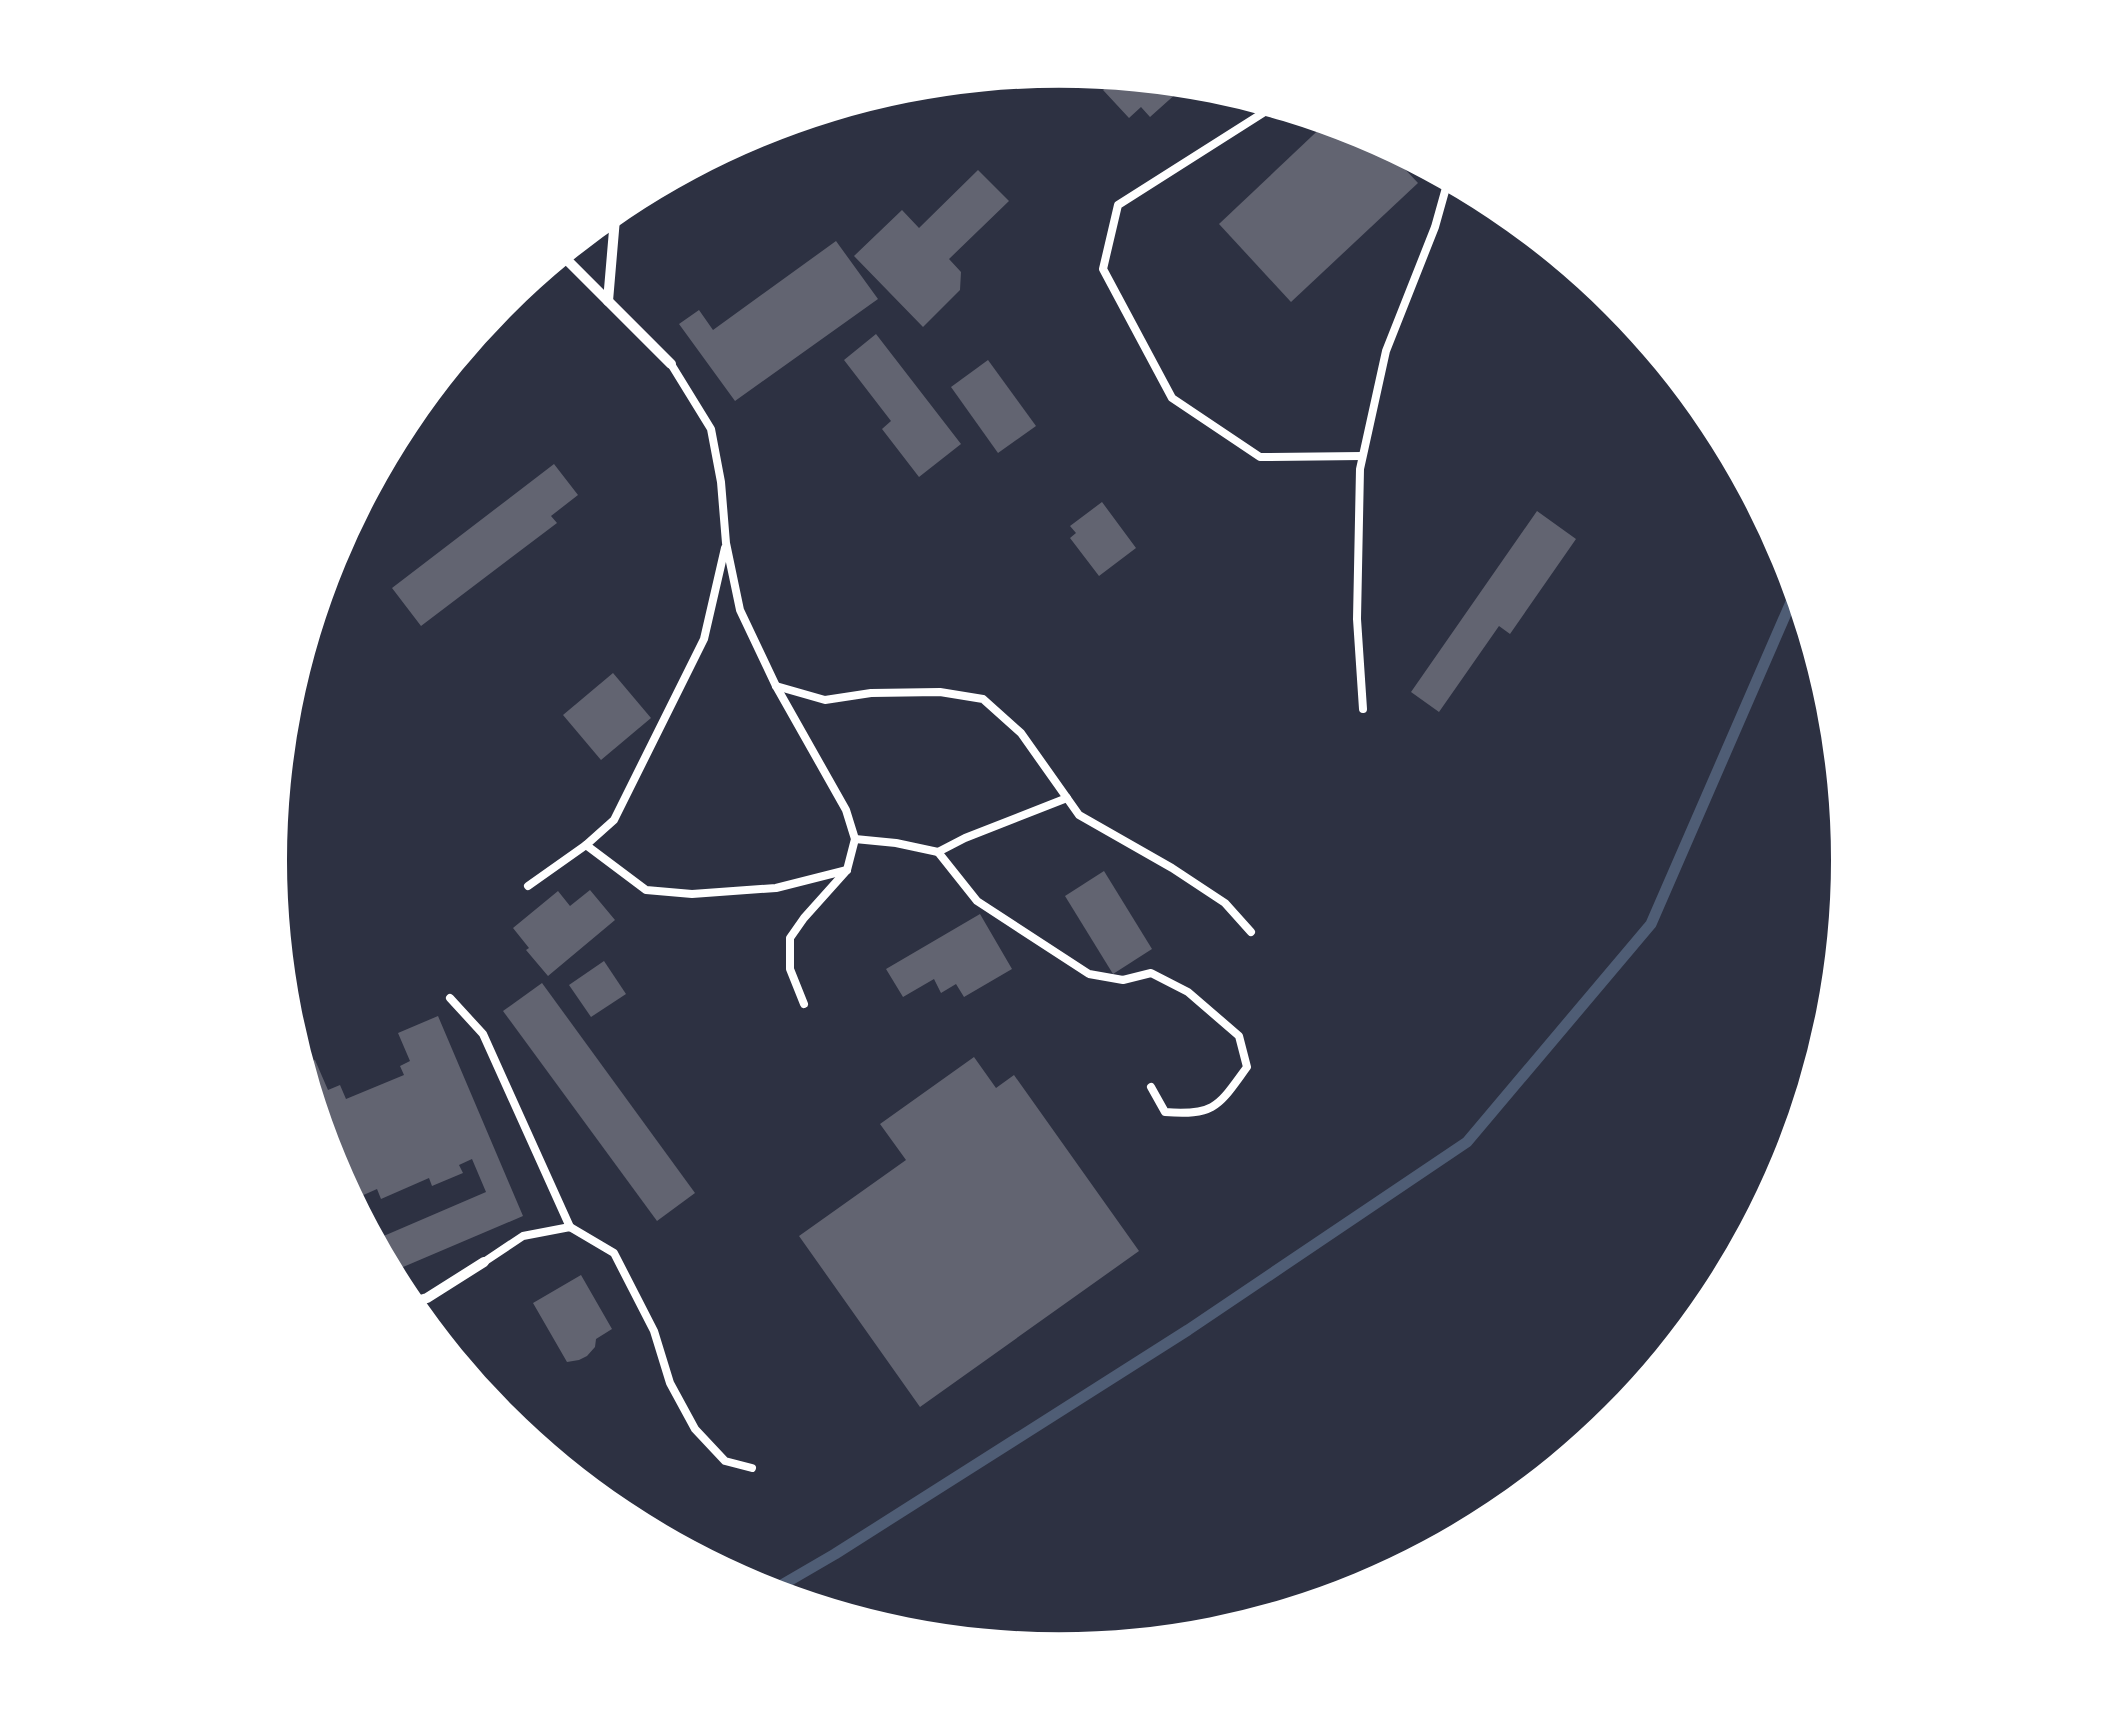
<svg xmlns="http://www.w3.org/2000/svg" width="2119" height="1720" viewBox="0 0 2119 1720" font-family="'IBM Plex Sans',sans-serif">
<rect width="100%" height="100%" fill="#2d3142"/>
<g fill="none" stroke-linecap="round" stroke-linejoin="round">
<!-- stream -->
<polyline stroke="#4f5d75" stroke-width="11" points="768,1593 835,1554 1188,1330 1467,1142 1651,924 1798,586"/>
</g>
<!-- building -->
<g fill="#626471">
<polygon points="1119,76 1188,83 1150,117 1141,107 1129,118 1103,90"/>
<polygon points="1329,120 1362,130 1375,137 1418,183 1291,302 1219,224"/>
<polygon points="978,170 1009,201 949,259 961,272 960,290 923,327 854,256 902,210 919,228"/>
<polygon points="836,241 878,299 735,401 679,324 699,310 713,330"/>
<polygon points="876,334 961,444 919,477 882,429 891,421 844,360"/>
<polygon points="988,360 1036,426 998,453 951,387"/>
<polygon points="554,464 578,495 551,516 557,523 421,626 392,588"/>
<polygon points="1102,502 1136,548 1099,576 1070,538 1076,533 1070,526"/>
<polygon points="1537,511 1576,539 1510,634 1499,626 1439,712 1411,692"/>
<polygon points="613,673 651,718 601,760 563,715"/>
<polygon points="1104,871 1152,949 1113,974 1065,896"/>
<polygon points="590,890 615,920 548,976 526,950 529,948 513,928 558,891 570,906"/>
<polygon points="980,914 1012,969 964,997 956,984 941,993 934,979 903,997 886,969"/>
<polygon points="604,961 626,994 591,1017 569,985"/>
<polygon points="542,983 695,1193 657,1221 503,1011"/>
<polygon points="438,1016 523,1216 389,1273 372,1241 486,1192 472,1159 459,1165 463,1173 432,1186 429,1178 381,1199 377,1189 350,1201 329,1162 300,1066 315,1060 328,1090 340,1085 346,1099 404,1075 400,1066 410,1061 398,1033"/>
<polygon points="974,1057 996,1088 1014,1075 1139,1251 920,1407 799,1236 906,1160 880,1124"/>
<polygon points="581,1275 612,1329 596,1339 595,1347 587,1356 579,1360 567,1362 533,1303"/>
</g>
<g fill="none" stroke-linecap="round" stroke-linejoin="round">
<!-- service -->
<g stroke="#fff" stroke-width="8">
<polyline points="1277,104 1118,205 1103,269 1172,398 1260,457 1362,456"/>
<polyline points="671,364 711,429 721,482 726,543 740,610 776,686 846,810 855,839 847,870 804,918 790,938 790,969 804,1004"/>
<polyline points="776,686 825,700 871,693 940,692 983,699 1021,733 1079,815 1172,868 1225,903 1251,932"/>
<polyline points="1363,709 1357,619 1360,469 1386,351 1435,227 1449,177"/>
<polyline points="855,839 896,843 938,852 965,838 1067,798"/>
<polyline points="586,845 646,890 692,894 776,888 847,870"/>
<path d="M 938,852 L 977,901 L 1089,974 L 1123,980 L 1151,973 L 1188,992 L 1239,1036 L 1247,1067 C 1219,1105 1216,1116 1165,1112 L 1151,1087"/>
<polyline points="528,886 586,845 614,820 704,639 725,548"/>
<polyline points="450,998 483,1034 570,1227"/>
<polyline points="484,1262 523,1236 570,1227 614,1253 654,1331 670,1383 695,1429 725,1461 752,1468"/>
</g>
<!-- minor -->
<g stroke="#fff" stroke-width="10">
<polyline points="560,253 671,364"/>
<polyline points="608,301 616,207"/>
<polyline points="407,1304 427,1298 484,1262"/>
</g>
</g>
<!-- crop -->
<path d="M0 0H2119V1720H0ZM287 860a772 772 0 1 1 1544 0a772 772 0 1 1-1544 0Z" fill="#fff" fill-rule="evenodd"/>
</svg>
